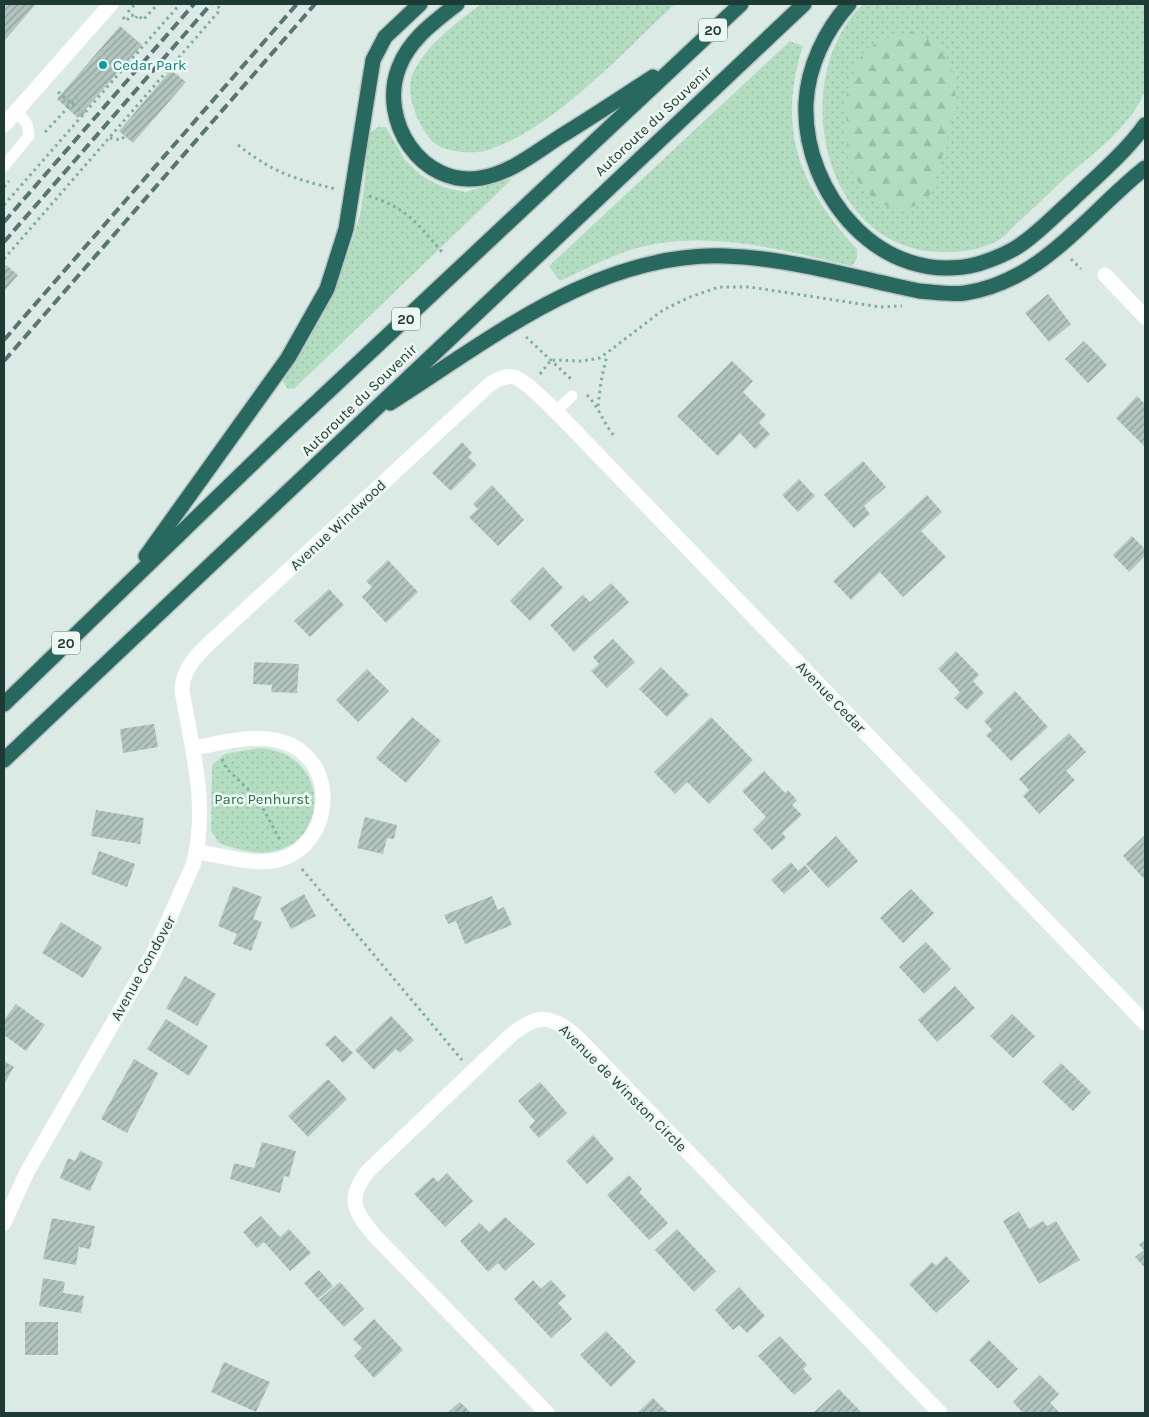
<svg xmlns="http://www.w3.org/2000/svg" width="1149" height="1417" viewBox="0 0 1149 1417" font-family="Karla,sans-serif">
<defs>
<pattern id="grass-dots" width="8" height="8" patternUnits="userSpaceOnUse" patternTransform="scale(1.25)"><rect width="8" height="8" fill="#b3ddc1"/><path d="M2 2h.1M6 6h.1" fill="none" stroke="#9abea6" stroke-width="1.8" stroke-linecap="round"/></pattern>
<pattern id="forest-firs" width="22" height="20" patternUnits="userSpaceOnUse" patternTransform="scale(1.25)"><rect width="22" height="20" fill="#b3ddc1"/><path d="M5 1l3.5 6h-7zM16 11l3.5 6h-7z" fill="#9abea6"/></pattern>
<pattern id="building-hatch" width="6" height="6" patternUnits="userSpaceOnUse" patternTransform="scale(1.25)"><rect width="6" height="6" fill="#b2c5be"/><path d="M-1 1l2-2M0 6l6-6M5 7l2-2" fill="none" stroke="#90a19b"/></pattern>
</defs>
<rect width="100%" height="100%" fill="#dceae5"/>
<!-- grass -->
<g fill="url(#grass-dots)">
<path d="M 481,4 L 675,4 C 624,51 552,131 485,151 C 473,154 447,152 437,145 C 420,134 403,91 413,73 C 429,42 454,25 481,4 Z"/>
<path d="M 863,4 L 1145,4 L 1145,91 C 1131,127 1092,154 1064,179 C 1048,194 1033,209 1017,223 C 1011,229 1005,237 997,241 C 980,250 962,252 943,252 C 822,252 786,79 863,4 Z"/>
<path d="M 790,41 L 803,46 C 776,129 800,188 857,249 L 857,258 L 852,266 C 782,250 709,229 637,248 C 610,256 585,269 560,281 L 549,266 Z"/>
<path d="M 378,127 L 386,127 L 405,160 L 422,176 L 443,187 L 465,192 L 512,179 L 294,389 L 287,388 L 283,381 L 284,373 C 314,321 346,272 360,214 C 366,188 365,160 369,134 Z"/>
<path d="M 259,748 C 332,752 330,845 269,852 C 254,854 237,849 224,845 L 218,842 L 211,830 L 212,765 L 225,754 Z"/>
</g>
<!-- forest -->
<path fill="url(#forest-firs)" d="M 911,31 L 939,45 L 953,72 L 956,105 L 933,191 C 905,228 862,201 849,164 C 846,154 846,105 847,92 C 848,86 859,58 863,53 C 875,40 895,35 911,31 Z"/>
<!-- building -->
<g fill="url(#building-hatch)">
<polygon points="4,4 36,4 4,41"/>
<polygon points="120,26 142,45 78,118 57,99"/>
<polygon points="171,70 186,82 133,143 119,131"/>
<polygon points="6,265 18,275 4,291 4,268"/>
<polygon points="1048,294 1071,324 1049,342 1025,313"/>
<polygon points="1084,341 1107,365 1088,383 1065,359"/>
<polygon points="732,361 753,381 743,392 766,415 759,423 770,434 755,449 740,433 718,456 677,416"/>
<polygon points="1137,396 1145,404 1145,447 1116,418"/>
<polygon points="462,442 472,453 468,457 477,465 451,491 432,473"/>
<polygon points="863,461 886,487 864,506 870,514 854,528 824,495"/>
<polygon points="799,479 815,496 798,512 782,495"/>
<polygon points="492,485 524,520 498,546 469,517 478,509 473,504"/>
<polygon points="927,495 942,512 921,531 946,557 903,597 880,572 851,600 833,581"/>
<polygon points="1132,536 1145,549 1145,556 1129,572 1113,555"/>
<polygon points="388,560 418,592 386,623 362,597 372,587 366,581"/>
<polygon points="543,567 563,588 530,621 510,601"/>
<polygon points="611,583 629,602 574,652 550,625 583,595 590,602"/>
<polygon points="329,589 344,605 310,637 294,621"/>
<polygon points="613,639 635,662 607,688 591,671 599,664 593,657"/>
<polygon points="956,651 979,675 973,681 984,693 967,710 954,698 960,692 938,669"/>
<polygon points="254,662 299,664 297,693 271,692 272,685 253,684"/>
<polygon points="661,667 689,695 667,717 639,689"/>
<polygon points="367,669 389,691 358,722 336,700"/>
<polygon points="1015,691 1048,727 1011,761 986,735 992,730 984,721"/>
<polygon points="412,717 441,741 406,783 376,758"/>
<polygon points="711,717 753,760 709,804 687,782 675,794 654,772"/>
<polygon points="154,724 158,747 123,753 120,729"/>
<polygon points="1069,733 1086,752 1066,771 1075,780 1039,814 1023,796 1029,790 1019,779"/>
<polygon points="764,771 785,793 788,790 797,800 792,805 802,815 782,833 786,838 772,850 753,830 766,817 742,791"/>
<polygon points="96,810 144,818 140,844 91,836"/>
<polygon points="365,817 397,825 394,839 387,838 383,854 357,848"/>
<polygon points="1145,835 1145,880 1123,856"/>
<polygon points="836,836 858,861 828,888 806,864"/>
<polygon points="99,851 135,864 127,887 91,874"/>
<polygon points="791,862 798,871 805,865 810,871 784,894 771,880"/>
<polygon points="233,886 262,897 253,919 262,922 251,951 233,944 237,934 218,926"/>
<polygon points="911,889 934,913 903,943 880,918"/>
<polygon points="304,894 316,916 291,929 280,908"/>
<polygon points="492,896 498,910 504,907 512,925 465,944 456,921 448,924 444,915"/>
<polygon points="61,922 102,947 83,978 42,953"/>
<polygon points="926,942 951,969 924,994 899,967"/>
<polygon points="185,976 216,994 197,1026 166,1008"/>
<polygon points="955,986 975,1008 937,1042 918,1020"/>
<polygon points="16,1004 45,1025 26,1051 4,1035 4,1020"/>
<polygon points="1012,1014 1035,1036 1013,1058 990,1036"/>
<polygon points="391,1016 414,1040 400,1053 396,1049 374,1070 355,1050"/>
<polygon points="166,1019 208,1046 189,1076 147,1049"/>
<polygon points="335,1035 353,1053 343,1063 325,1044"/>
<polygon points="134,1059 158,1073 127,1133 101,1119"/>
<polygon points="4,1061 14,1067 4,1084"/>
<polygon points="1061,1063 1091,1092 1073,1111 1042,1082"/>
<polygon points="328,1079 347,1099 308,1137 288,1116"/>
<polygon points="540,1082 567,1113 539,1138 529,1127 535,1121 518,1101"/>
<polygon points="593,1135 614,1159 587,1184 566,1161"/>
<polygon points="262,1142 296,1151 289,1177 284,1176 280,1193 230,1179 234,1163 254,1168"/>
<polygon points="80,1151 103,1162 90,1191 60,1178 68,1158 75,1161"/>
<polygon points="447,1173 473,1201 445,1227 414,1194 433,1177 438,1182"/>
<polygon points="629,1175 642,1189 639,1192 668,1223 649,1240 607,1195"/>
<polygon points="1019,1211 1029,1229 1043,1221 1047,1226 1056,1221 1080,1260 1039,1284 1003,1221"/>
<polygon points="261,1216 280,1237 289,1229 311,1253 290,1271 264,1242 257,1248 243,1232"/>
<polygon points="505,1217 535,1244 505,1271 498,1263 488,1272 460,1241 480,1223 489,1232"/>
<polygon points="52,1218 95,1226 90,1249 79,1247 76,1265 43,1259"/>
<polygon points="677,1229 716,1271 694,1292 655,1250"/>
<polygon points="1145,1240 1145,1268 1135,1257 1144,1250 1139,1245"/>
<polygon points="946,1256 970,1281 936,1313 909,1284 932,1262 936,1266"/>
<polygon points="319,1270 333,1286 318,1299 304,1283"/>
<polygon points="43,1278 65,1282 63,1293 84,1296 81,1313 39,1306"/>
<polygon points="533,1280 541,1289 551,1280 566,1296 558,1303 572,1319 551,1338 514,1299"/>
<polygon points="340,1282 364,1309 344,1327 319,1300"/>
<polygon points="739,1287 765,1316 747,1333 739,1325 733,1330 715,1310"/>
<polygon points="374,1319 403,1350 374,1378 354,1356 362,1348 353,1339"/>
<rect x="25" y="1322" width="33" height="33"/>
<polygon points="606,1331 636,1362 611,1387 580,1355"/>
<polygon points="780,1336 807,1365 803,1369 812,1379 794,1395 758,1356"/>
<polygon points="989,1340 1018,1369 998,1389 969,1360"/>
<polygon points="224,1362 270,1382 256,1412 211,1392"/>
<polygon points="1040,1375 1059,1394 1050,1403 1059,1412 1058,1413 1023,1413 1013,1402"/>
<polygon points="839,1389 862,1413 813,1413"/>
<polygon points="653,1398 668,1413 637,1413"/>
<polygon points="460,1402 471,1413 447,1413"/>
</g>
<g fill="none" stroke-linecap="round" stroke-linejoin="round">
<!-- motorway casing -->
<g stroke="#bbc4c2" stroke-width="18">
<g id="motorway">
<path d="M 457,4 C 434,22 410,39 399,67 C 378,120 421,188 481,178 C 511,173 536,152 561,136 C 592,117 622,97 653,77"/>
<path d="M 849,4 C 825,31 808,66 806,103 C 802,194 882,289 978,264 C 994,259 1010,253 1023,243 C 1040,231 1055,215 1071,201 C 1096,177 1125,153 1145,125"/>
<path d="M 390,403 C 492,338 598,252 725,256 C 790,258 856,278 919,291 C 934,292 950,295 965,293 C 1042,282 1088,213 1145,168"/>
<polyline points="146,556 288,358 327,289 346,229 373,60 385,37 420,4"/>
<polyline points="4,704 286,431 741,4"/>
<polyline points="4,760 804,4"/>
</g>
</g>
<!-- path -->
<g stroke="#7ab0a3" stroke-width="3" stroke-dasharray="2.5 4" stroke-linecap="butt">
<polyline points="128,12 135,4"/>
<polyline points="123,17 126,21 132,15 135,19 138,15 143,20 158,4"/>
<polyline points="58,92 84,114"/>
<polyline points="45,132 77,98"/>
<polyline points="110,138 121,140 125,136"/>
<path d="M 238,145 C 272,172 294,179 336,189"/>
<polyline points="4,187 9,181"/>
<path d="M 369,196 C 407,208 417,223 442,252"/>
<polyline points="4,205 180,4"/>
<polyline points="4,259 220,10 217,4"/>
<polyline points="1071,259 1081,269"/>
<polyline points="526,337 572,380"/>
<polyline points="540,374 551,360 582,361 600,358 663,310 690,297 719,287 750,287 880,307 902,306"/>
<path d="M 587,395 C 600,408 603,424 616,438"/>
<polyline points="598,406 601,381 607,355"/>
<polyline points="222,759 227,769 258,799 280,840"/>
<polyline points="302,869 462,1060"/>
</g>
<!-- service -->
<g stroke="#fff" stroke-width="11">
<polyline points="4,166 29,136 27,124 17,111"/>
<polyline points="555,412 572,396"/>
</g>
<!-- minor -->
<g stroke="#fff" stroke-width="15">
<polyline points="4,125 111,4"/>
<polyline points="1105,275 1145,317"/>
<path d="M 193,748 C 223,743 261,731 291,745 C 339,768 331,844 281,859 C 255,867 223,855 197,852"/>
<path d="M 4,1223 L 27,1172 L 154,952 L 193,865 C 209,809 192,747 182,691 C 182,667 200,652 216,637 L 489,385 C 496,380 505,375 514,377 C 530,381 583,440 598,455 L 1145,1023"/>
<path d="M 547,1413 L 374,1235 C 354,1210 346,1199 368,1171 L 510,1036 C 537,1013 552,1014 578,1038 L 940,1413"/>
</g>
<!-- motorway -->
<use href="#motorway" stroke="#27685f" stroke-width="15"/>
<!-- rail -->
<g stroke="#577670" stroke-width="4" stroke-dasharray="10 5" stroke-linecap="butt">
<polyline points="4,222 194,4"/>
<polyline points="4,242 211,4"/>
<polyline points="4,340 297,4"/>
<polyline points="4,361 315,4"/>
</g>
</g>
<!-- markers -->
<circle fill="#0f9aa8" stroke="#edf7f2" stroke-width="2" cx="103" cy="65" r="5"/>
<g text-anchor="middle" stroke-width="5" stroke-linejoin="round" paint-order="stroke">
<!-- shield labels -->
<g fill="#edf7f2" stroke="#5b736d" stroke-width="1">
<rect x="699" y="18.5" width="28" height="23" rx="4"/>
<rect x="392" y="307.5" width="28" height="23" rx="4"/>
<rect x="52" y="631.5" width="28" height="23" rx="4"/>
</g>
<g font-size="14" font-weight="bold" fill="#1d3a34">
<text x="713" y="35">20</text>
<text x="406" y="324">20</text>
<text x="66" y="648">20</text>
</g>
<!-- culture labels -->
<g font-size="15" fill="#0d838f" stroke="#edf7f2" text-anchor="start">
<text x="113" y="70">Cedar Park</text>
</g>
<!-- street labels -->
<g font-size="15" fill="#1d3a34" stroke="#edf7f2">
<text transform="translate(653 121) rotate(-43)" y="5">Autoroute du Souvenir</text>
<text transform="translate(359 400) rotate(-44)" y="5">Autoroute du Souvenir</text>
<text transform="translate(338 525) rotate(-43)" y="5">Avenue Windwood</text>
<text transform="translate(831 697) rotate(46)" y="5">Avenue Cedar</text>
<text transform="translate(143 968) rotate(-61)" y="5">Avenue Condover</text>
<text transform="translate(623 1088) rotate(45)" y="5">Avenue de Winston Circle</text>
</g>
<!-- park labels -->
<g font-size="15" fill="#257348" stroke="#edf7f2">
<text x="262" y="804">Parc Penhurst</text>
</g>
</g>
<!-- border -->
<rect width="1149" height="1417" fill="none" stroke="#1d3a34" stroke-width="10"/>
</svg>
